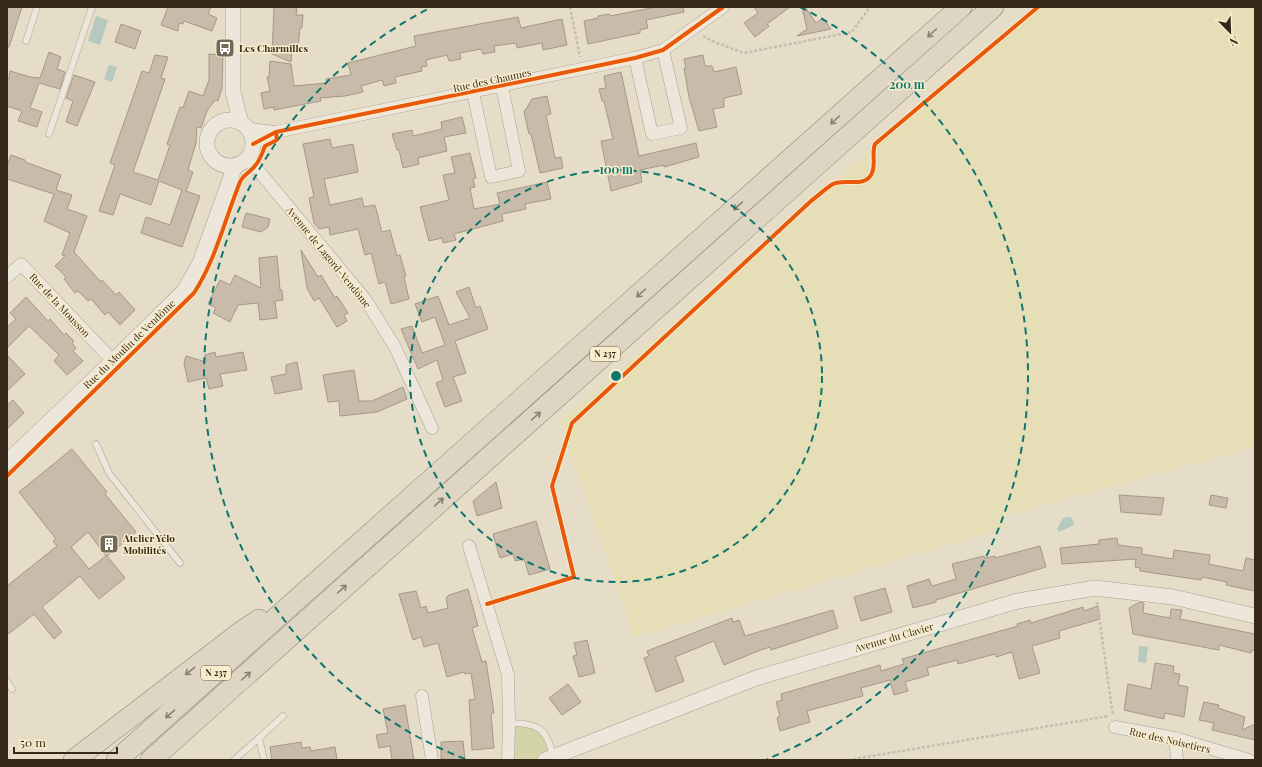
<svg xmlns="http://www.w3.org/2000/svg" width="1262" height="767" viewBox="0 0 1262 767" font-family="'Playfair Display',serif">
<rect width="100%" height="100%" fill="#e5ddc8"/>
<!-- farmland -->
<polygon fill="#e6deb7" points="1035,7 1255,7 1255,447 1004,516 1005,528 634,637 560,422"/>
<!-- green -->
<polygon fill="#d3d5a9" points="509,723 534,725 551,747 545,760 508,760"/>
<!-- water -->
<g fill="#b5c9be">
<polygon points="96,16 108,20 100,45 88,41"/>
<polygon points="109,65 117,67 112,82 104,79"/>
<polygon points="1069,517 1072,518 1074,525 1059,532 1057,529 1063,518"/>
<polygon points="1139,646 1148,647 1146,663 1138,662"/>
</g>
<!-- building -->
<g fill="#c9bba9" stroke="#a59888" fill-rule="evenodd">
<polygon points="7,7 22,7 9,47 7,47"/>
<polygon points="168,7 211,7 208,14 217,18 212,31 184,21 183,24 179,23 178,31 161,25"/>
<polygon points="274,7 297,7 296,15 303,15 302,28 300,28 298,48 292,47 291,62 272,54"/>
<polygon points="656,7 683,7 684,12 646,20 648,28 640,30 640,33 588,44 584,21 598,18 598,16 609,14 610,16"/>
<polygon points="754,7 790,7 767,24 769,26 755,37 744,23 758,13"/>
<polygon points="802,7 805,7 816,23 823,18 831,29 797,36 807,29"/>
<polygon points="518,17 521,28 562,19 567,45 543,50 542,43 517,48 516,43 494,46 495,52 483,54 481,49 460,53 461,59 449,61 447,55 426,60 427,66 421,67 422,71 395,77 396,83 384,86 382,80 361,86 363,92 345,96 320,98 321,101 274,110 274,107 264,109 261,93 270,91 267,77 269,77 270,61 291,64 294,86 327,83 326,79 351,75 348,63 416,46 414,36"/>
<polygon points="121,24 141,31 135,49 115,42"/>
<polygon points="49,52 61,57 57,69 65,72 60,89 39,83 30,108 42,112 37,127 18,121 22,111 7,106 7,78 9,79 10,71 30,77 40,78"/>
<polygon points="209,54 223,55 222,88 218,101 215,100 207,111 201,128 197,127 196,143 188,170 193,172 186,191 200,196 182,247 141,233 146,217 170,225 182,190 159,181 151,205 120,194 113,215 99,211 115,165 110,163 142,71 149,73 155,55 168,57 161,78 165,79 133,172 158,180 170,145 167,144 180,107 183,108 189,91 203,96 209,80"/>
<polygon points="703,55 705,66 712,66 714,72 736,67 742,94 724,98 724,107 713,109 717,127 699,131 689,97 684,68 686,68 684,59"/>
<polygon points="621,72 639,156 696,143 699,157 664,167 664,165 640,170 642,182 611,191 601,141 613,139 604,101 602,101 599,89 606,88 604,76"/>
<polygon points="74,75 95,82 77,126 66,122 73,101 66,98"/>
<polygon points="547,96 551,114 546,115 551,138 555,158 561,157 563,168 540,173 531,134 529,134 524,112 532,99"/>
<polygon points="462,117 466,133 444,137 447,151 418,158 419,164 403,168 399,150 397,150 392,134 412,130 413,136 442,129 441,122"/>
<polygon points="330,139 332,148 353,144 358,172 324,179 330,205 362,198 364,207 375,205 382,232 390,230 397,256 400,255 406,276 404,277 409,299 391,304 385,282 379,284 371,253 365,255 358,229 330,235 329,227 319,229 314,223 309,198 314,197 303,144"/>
<polygon points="470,153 476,178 473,179 475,187 470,188 474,209 500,204 497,193 547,182 551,199 525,204 526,209 502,214 503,221 454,234 456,240 443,243 442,238 429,241 420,207 449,200 443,175 455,173 451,157"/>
<polygon points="11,155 25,160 25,162 61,175 56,190 72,195 67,209 87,216 74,252 101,282 102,280 116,295 119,292 135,310 120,325 108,312 105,315 91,299 88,301 78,291 75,293 64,279 66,277 55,266 65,256 62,255 70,233 44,221 54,194 7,179 7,167"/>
<polygon points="246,213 270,219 268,227 261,232 242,227"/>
<polygon points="301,250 318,277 321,275 335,298 337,296 348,313 344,315 347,321 337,327 319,298 314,301 307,288"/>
<polygon points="277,256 280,290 282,290 283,300 275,301 277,318 260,320 258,303 238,305 230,322 213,313 216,308 208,304 220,280 230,285 235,275 261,288 259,258"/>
<polygon points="469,287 476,308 480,306 488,329 455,341 466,373 453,377 462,401 445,407 436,383 443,380 437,360 418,369 401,329 412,326 422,353 445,345 435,317 422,322 415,304 438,296 449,325 470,318 456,292"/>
<polygon points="26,297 48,321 50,319 64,335 66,333 74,341 72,343 76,348 73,351 83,361 67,375 54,361 59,355 29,326 7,348 7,327 16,319 10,313"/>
<polygon points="215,352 216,357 243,352 247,370 220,374 223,386 209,389 206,378 188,382 184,363 186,356 206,362 205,355"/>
<polygon points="7,355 25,374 7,391"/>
<polygon points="297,362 302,389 275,394 271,377 286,374 286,365"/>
<polygon points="354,370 359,401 372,401 403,387 407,399 377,412 340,416 339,401 328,402 323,375"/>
<polygon points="13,400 24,413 7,429 7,405"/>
<path d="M 72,449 L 107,492 L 105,494 L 136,532 L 107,556 L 125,578 L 99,599 L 80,576 L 42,607 L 62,632 L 54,639 L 34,614 L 7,635 L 7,586 L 57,546 L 53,541 L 56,539 L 19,492 ZM 88,532 L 106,556 L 89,569 L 71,547 Z"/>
<polygon points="496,482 502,508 477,516 473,501"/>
<polygon points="1119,495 1164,498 1161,515 1121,512"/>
<polygon points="1211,495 1228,498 1226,508 1209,505"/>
<polygon points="536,521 550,569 529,575 524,559 515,561 513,554 500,558 493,534"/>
<polygon points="1117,538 1118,545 1142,548 1142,554 1173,559 1174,550 1210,555 1209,564 1243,571 1246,558 1255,560 1255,591 1226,585 1227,582 1202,577 1201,580 1140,571 1140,568 1135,567 1136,559 1062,564 1060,548 1099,544 1099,540"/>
<polygon points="1040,546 1046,567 936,600 936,602 913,608 907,586 929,579 932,586 956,579 952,564 984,556 985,558 995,556 995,558"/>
<polygon points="885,588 892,612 861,621 854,597"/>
<polygon points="468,589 478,626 472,628 482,662 486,661 494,713 491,714 494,748 472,750 469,700 475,699 471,673 465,674 464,672 447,677 438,643 424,647 421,637 413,640 399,594 416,591 421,608 426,606 428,613 448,608 446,598 449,595"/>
<polygon points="1140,602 1144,603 1143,613 1170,618 1171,609 1182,610 1180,619 1255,634 1255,651 1252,650 1251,653 1219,645 1219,650 1133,634 1129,608"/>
<polygon points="1098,606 1100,619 1059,631 1060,638 1032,646 1040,673 1019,679 1012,652 996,657 995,654 958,664 957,660 927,668 929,675 905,682 908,691 894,695 890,680 861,688 863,696 807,711 810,722 780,731 777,718 780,716 776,702 782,700 781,694 880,665 881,671 904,664 902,659 1018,626 1017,624 1030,620 1031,623 1083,607 1084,611"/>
<polygon points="833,610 838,628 771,650 770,647 758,651 724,665 714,641 675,657 684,681 656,692 644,658 649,656 647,651 732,618 733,622 739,620 745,636"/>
<polygon points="587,640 595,673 579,677 573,656 577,655 574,643"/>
<polygon points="1155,663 1174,666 1173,673 1180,674 1178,685 1188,687 1184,717 1165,713 1164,719 1124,710 1128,684 1151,689"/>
<polygon points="568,684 581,702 562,715 549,698"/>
<polygon points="1204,702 1219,705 1218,708 1245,717 1242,730 1255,724 1255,740 1212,730 1214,723 1199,720"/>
<polygon points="405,705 414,760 392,760 390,746 379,748 376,735 388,733 383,709"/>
<polygon points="463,741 465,760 441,759 441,742"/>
<polygon points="301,742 302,748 310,747 311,751 335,747 337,760 272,760 270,747"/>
</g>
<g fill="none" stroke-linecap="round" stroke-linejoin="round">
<!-- service casing -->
<g stroke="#a9a192" stroke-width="7">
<g id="service">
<polyline points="26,41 37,7"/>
<polyline points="49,134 92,7"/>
<polyline points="96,444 109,473 180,563"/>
<polyline points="7,681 12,689"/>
<path d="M 509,723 C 537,723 547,728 553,756"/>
<polyline points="259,738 283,716"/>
<polyline points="234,760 259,738 264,760"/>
</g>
</g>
<!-- minor casing -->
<g stroke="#a9a192" stroke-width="13">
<g id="minor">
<polyline points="635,58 652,134 681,128 663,50"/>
<polyline points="473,92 491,177 519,171 502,86"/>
<polyline points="248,129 276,132"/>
<polyline points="253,144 276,132 635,58 663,50 723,7"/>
<polyline points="248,158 365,299 395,347 432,428"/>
<polyline points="7,277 21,264 113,361"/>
<polyline points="469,546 508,675 509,723 508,760"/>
<polyline points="422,696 432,760"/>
<polyline points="1115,727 1175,738 1249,760"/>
<polyline points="1175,738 1177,760"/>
</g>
</g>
<!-- tertiary casing -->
<g stroke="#a9a192" stroke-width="16">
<g id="tertiary">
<polyline points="233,7 233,92 241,123"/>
<circle cx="230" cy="143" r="23"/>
<polyline points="7,462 113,361 184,291 200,263 235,166"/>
<polyline points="545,760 756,678 1018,601 1095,588 1173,597 1255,616"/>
</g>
</g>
<!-- trunk casing -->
<g stroke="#8e8779" stroke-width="22">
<g id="trunk">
<polyline points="74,760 241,632 259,620"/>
<polyline points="117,760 961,7"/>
<polyline points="151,760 993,7"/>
</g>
</g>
<!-- path -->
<g stroke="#c4beb1" stroke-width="2.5" stroke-dasharray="3 2" stroke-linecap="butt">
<polyline points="570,7 580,57"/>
<polyline points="703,36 712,41 744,53 852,32 870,7"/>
<polyline points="1097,602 1113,716"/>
<polyline points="848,760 1109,716"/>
</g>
<!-- service -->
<use href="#service" stroke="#ece7da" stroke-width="6"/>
<!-- minor -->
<use href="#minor" stroke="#ece7da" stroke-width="12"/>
<!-- tertiary -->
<use href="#tertiary" stroke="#ece7da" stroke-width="15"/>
<!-- trunk -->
<use href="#trunk" stroke="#ded6c2" stroke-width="21"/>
<!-- cycleway casing -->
<g stroke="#f8edcc" stroke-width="6">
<g id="cycleway">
<polyline points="253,144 276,132 635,58 663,50 723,7"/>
<path d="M 7,476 L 194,293 C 216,259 225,219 240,182 C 243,175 249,173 254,167 C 260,161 262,153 265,146 L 277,140 L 276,132"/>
<path d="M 487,604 L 574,577 L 552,486 L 572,423 L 811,201 C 818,196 826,188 833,184 C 845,178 863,188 871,175 C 877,165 871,154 875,144 L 1038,7"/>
</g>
</g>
<!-- cycleway -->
<use href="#cycleway" stroke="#e8590c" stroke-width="4"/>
</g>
<!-- one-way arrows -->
<defs><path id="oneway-shaft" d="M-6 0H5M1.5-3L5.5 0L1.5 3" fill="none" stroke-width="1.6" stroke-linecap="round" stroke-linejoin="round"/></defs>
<g stroke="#8a806e">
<use href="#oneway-shaft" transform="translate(932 33) rotate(138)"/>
<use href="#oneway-shaft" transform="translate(835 120) rotate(138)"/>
<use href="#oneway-shaft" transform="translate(738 206) rotate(138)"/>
<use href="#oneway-shaft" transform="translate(641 293) rotate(138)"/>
<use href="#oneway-shaft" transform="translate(536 416) rotate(-42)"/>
<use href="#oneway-shaft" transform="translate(439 502) rotate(-42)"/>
<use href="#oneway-shaft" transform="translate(342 589) rotate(-42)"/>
<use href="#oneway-shaft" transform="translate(190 671) rotate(142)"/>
<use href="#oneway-shaft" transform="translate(246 676) rotate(-42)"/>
<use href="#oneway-shaft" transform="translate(170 714) rotate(139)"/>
</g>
<!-- distance rings -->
<g fill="none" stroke="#0f766e" stroke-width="2" stroke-dasharray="7 5">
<circle cx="616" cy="376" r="206"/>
<path d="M465 759A412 412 0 0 1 432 7M800 7A412 412 0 0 1 767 759"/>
</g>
<!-- icons -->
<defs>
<g id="bus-square" transform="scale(1)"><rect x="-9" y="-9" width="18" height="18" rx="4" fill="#746857" stroke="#f8edcc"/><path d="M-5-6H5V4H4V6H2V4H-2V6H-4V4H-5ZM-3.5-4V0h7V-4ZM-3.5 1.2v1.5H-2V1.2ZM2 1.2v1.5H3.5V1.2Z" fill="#fff"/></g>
<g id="building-square" transform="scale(1)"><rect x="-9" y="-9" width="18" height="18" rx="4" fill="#746857" stroke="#f8edcc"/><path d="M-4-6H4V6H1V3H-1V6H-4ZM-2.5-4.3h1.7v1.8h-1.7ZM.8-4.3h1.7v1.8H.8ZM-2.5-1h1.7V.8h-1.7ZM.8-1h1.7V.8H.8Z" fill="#fff"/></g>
</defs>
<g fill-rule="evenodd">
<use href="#bus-square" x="225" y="48"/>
<use href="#building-square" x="109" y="544"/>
</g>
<g text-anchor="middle" stroke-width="3" stroke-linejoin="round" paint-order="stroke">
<!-- shield labels -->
<g fill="#f8edcc" stroke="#71644f" stroke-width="1">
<rect x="590" y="347" width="30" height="14" rx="3"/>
<rect x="201" y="666" width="30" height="14" rx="3"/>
</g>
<g font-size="9" font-weight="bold" fill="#37291a">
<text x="605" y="357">N 237</text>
<text x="216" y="676">N 237</text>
</g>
<!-- poi labels -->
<g font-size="10" font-weight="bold" fill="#37291a" stroke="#f8edcc" text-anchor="start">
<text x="239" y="52">Les Charmilles</text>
<text x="123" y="542">Atelier Yélo<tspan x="123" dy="12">Mobilités</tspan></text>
</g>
<!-- street labels -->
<g font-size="10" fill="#37291a" stroke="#f8edcc">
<text transform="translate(492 80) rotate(-12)" y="4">Rue des Chaumes</text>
<text transform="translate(329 257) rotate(51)" y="4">Avenue de Lagord-Vendôme</text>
<text transform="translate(60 305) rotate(47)" y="4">Rue de la Mousson</text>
<text transform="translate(129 344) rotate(-44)" y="4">Rue du Moulin de Vendôme</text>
<text transform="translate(894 637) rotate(-16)" y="4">Avenue du Clavier</text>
<text transform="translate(1170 740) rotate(13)" y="4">Rue des Noisetiers</text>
</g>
</g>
<circle cx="616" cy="376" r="6" fill="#0f766e" stroke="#f8edcc" stroke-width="2"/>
<g font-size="12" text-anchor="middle" font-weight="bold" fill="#0f766e" stroke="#f8edcc" stroke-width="3" stroke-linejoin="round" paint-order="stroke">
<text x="907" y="89">200 m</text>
<text x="616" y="174">100 m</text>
</g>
<!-- border -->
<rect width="1262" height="767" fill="none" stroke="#37291a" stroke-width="16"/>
<!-- north arrow -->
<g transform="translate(1230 32) rotate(157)" stroke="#f8edcc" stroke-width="3" paint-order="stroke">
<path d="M0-3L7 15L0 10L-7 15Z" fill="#37291a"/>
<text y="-6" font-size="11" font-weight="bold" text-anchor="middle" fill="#37291a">N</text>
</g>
<!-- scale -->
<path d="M14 747v6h103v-6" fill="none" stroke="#37291a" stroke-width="2"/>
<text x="20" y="747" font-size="12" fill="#37291a" stroke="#f8edcc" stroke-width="3" paint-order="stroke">50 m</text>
</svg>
